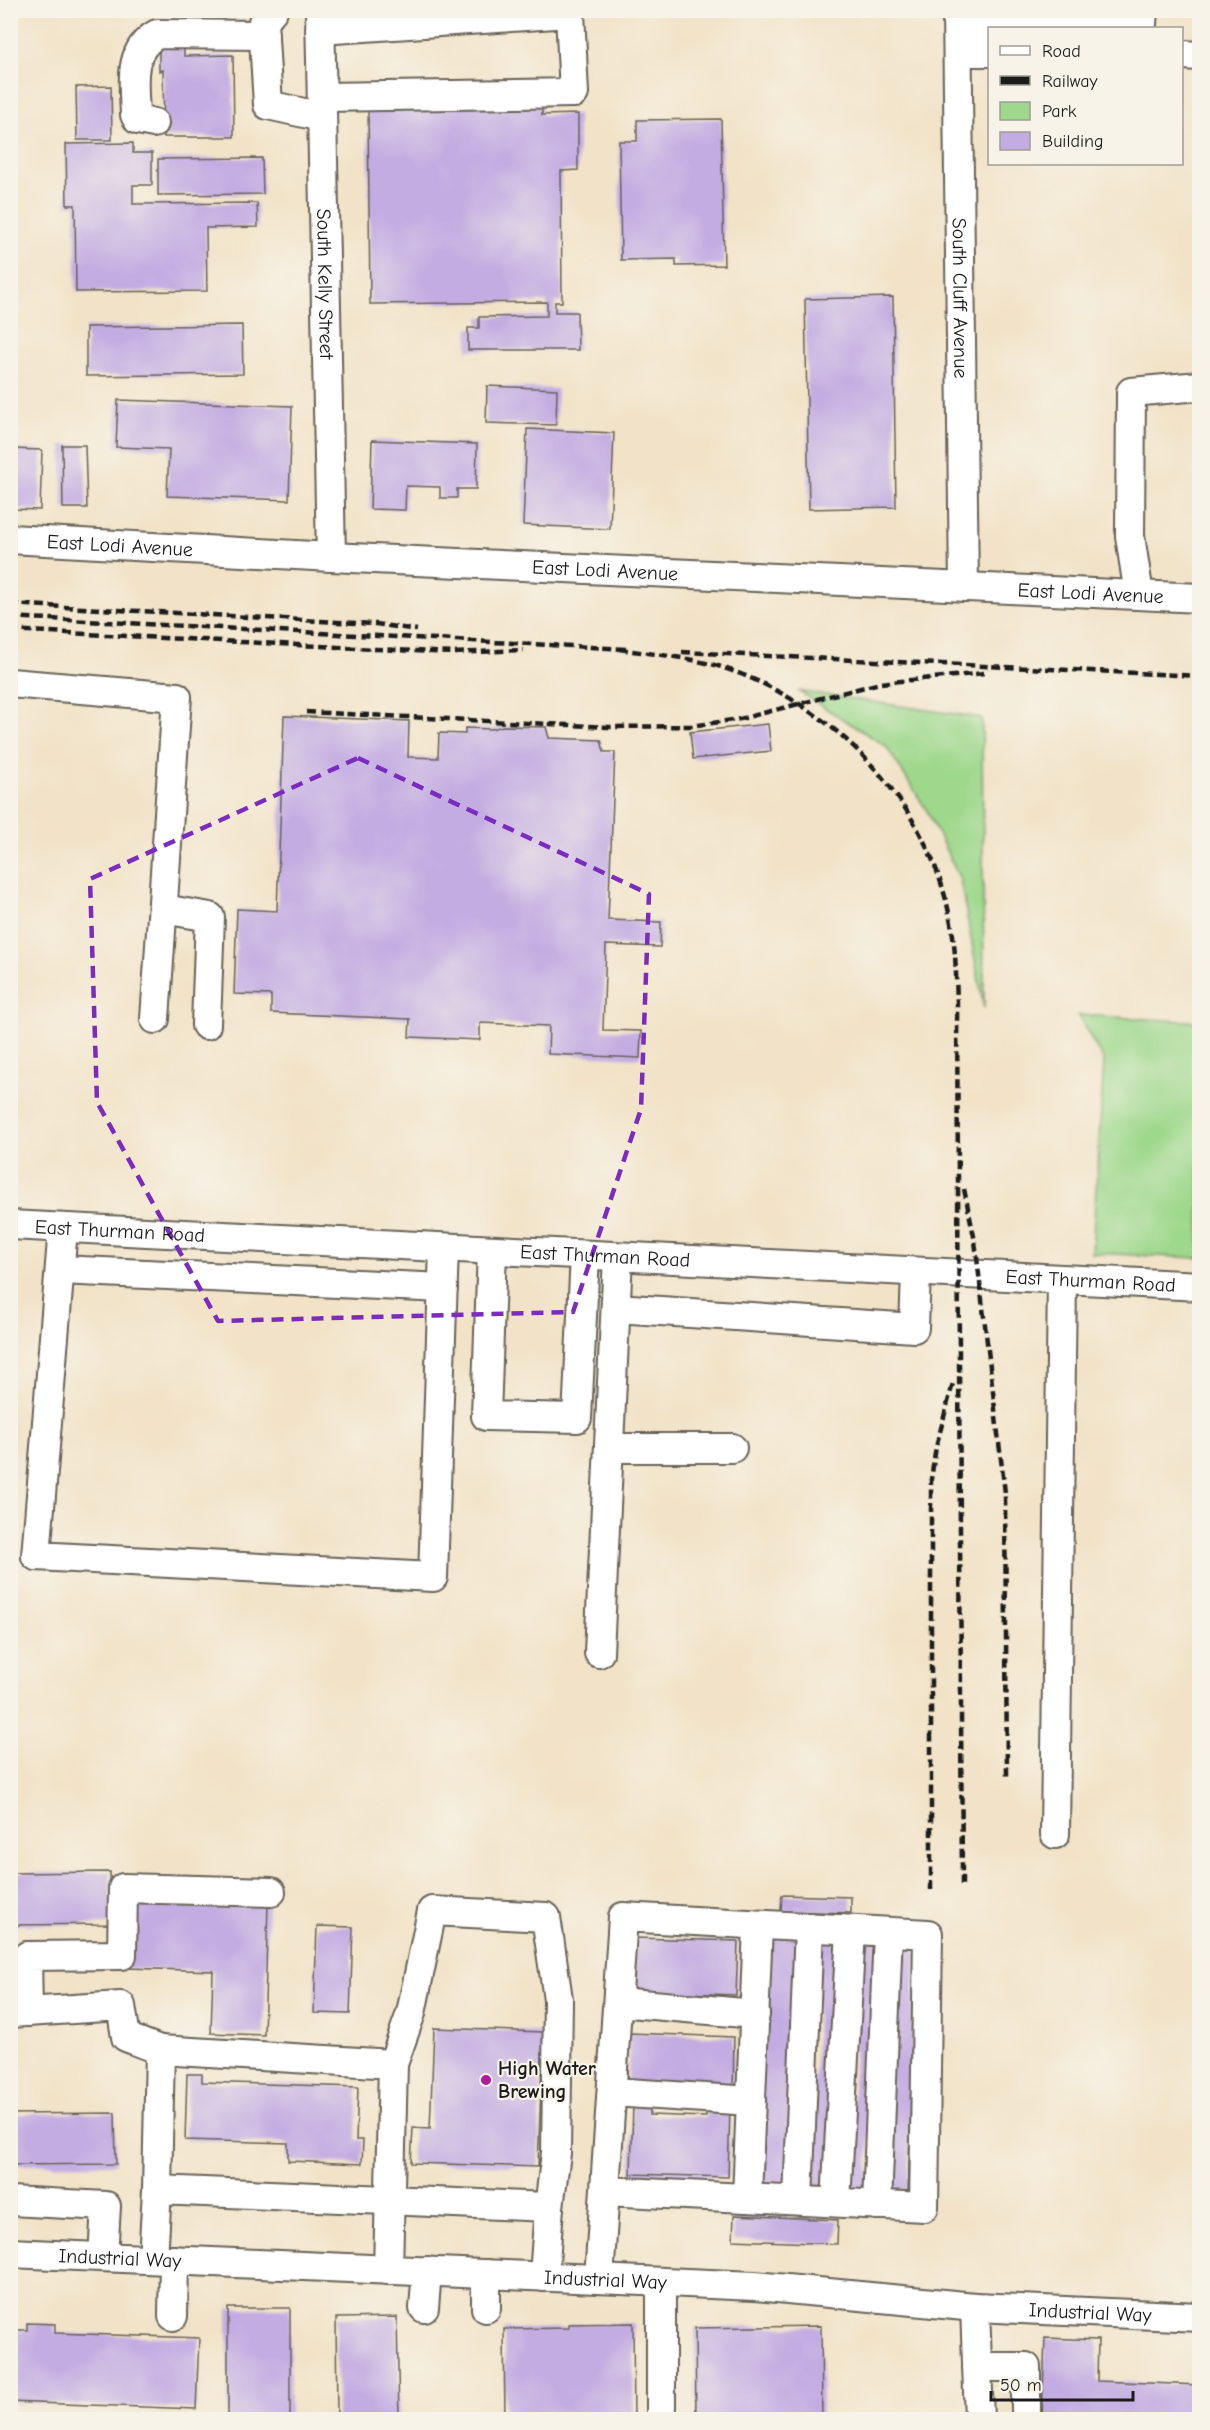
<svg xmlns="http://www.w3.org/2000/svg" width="1210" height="2430" viewBox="0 0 1210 2430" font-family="'Comic Neue',sans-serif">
<rect width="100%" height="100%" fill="#f7f3e8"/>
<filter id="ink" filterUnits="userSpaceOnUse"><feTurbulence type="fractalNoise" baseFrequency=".0167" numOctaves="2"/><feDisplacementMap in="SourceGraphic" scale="12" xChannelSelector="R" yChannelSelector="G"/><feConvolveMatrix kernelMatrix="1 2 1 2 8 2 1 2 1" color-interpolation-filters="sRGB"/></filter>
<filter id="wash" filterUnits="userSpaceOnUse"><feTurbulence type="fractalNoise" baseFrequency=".008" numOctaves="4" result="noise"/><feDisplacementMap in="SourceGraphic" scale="24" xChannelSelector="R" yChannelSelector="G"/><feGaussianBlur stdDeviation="1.35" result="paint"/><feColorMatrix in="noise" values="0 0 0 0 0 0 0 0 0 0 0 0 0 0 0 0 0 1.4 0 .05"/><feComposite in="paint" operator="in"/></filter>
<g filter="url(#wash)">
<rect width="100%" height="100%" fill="#f2e3c8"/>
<!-- green -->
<g fill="#9ed88c" stroke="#5d7a54" stroke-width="1.5">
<polygon points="798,691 982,718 984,1008 960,879 926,809 886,746"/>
<polygon points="1078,1015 1199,1022 1199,1258 1092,1253 1104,1061"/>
</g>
<g id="blocks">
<!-- building -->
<g fill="#c3ace2">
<polygon points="159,43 184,43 184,56 233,55 234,137 164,137 163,70 159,71"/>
<polygon points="111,86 112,140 77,140 76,87"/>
<polygon points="542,103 542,115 578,114 578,170 561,171 562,302 555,302 555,312 577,312 578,350 468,350 468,328 479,328 479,317 547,316 547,302 370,304 368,104"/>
<polygon points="721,119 724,265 676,266 676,259 621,260 619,141 637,141 637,120"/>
<polygon points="133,143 133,153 152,153 152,185 133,185 133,204 257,203 258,227 206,228 207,291 76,292 75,205 67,205 66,144"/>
<polygon points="262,158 263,194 158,195 158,159"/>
<polygon points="893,297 896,507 809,509 805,299"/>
<polygon points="242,325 243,374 86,376 86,327"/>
<polygon points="487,386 557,389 556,425 486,423"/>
<polygon points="118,400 292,406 289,500 167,496 169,449 116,447"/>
<polygon points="527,429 614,433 610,529 523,525"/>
<polygon points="372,440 477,444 476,489 457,489 457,498 440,498 440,487 406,486 405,510 370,509"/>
<polygon points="62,445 85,445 87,508 63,508"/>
<polygon points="10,449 42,450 40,510 10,509"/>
<polygon points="284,716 409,721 408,757 438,758 439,733 465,734 465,728 492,729 503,726 546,727 549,738 601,740 604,752 615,752 608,920 661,922 660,947 606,945 603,1030 641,1031 640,1058 548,1054 549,1026 480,1023 480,1040 409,1037 410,1019 271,1013 271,995 234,994 237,909 277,911"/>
<polygon points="768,724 771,751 693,759 690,732"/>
<polygon points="110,1872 111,1924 10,1925 10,1873"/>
<polygon points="782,1895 851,1897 851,1913 781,1911"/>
<polygon points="130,1901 268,1905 264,2035 211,2033 213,1971 128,1968"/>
<polygon points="317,1926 353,1927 350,2014 314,2013"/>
<polygon points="767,1935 799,1936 790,2187 758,2185"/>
<polygon points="634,1938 738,1941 736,1995 632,1991"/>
<polygon points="820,1938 839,1938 828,2189 810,2188"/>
<polygon points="859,1939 877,1940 867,2191 849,2190"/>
<polygon points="896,1941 916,1942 908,2193 888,2192"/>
<polygon points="434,2028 543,2032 538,2167 411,2163 413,2128 430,2129"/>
<polygon points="629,2033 734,2037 733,2090 628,2087"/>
<polygon points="187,2074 202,2074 202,2082 358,2087 356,2140 363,2140 362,2164 288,2161 288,2143 185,2140"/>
<polygon points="633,2103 650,2103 650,2115 706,2117 706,2106 730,2107 728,2177 631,2174"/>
<polygon points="115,2113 116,2164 10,2165 10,2114"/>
<polygon points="734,2215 838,2220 837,2244 733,2240"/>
<rect x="228" y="2308" width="62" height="112"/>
<polygon points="397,2317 399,2420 337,2420 336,2318"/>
<polygon points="27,2323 55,2324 55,2333 199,2338 196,2409 10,2402 10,2330 27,2330"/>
<polygon points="633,2323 634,2420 505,2420 504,2329 569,2328 569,2324"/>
<polygon points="821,2326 822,2420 696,2420 695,2328"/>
<polygon points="1045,2338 1098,2340 1097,2381 1200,2385 1200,2420 1042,2420"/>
</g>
</g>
</g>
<g filter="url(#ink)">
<use href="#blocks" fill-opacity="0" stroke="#676258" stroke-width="1.5"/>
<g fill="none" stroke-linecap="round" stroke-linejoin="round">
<!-- minor casing -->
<g stroke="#676258" stroke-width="32">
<g id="minor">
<polyline points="273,10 263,22 268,105 322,117"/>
<path id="s1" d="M 320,10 L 331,557"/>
<path id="s2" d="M 957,10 L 964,587"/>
<polyline points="958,28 1142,24 1143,10"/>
<polyline points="320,30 570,13 570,10"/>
<polyline points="958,52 990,52"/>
<polyline points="1182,55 1200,56"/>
<polyline points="322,97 574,93 570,13"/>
<path d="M 154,123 L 138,120 L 135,115 C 134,85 127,51 157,34 L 264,35"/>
<path id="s3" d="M 10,539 L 331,557 L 1200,598"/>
<polyline points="1139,595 1130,536 1131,392 1200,386"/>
<polyline points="10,683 177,697 155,1019"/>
<polyline points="163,909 210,917 206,1025"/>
<path id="s4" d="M 10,1225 L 1200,1286"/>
<polyline points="63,1228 36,1556 433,1577 444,1248"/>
<polyline points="492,1250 486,1416 577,1418 585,1255"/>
<polyline points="60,1270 443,1288"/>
<polyline points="616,1308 914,1328 916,1272"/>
<polyline points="609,1448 732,1448"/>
<polyline points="599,1653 618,1257"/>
<polyline points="1055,1834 1062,1280"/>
<polyline points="618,2002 755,2014"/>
<polyline points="28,2012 27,1956 122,1955 123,1888 271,1892"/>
<polyline points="10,2013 121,2006 126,2037 160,2050"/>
<polyline points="393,2064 411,2013 432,1911 546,1917 558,1999 556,2153 549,2207"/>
<polyline points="612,2092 751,2101"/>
<polyline points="157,2190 160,2050 393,2064 388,2270"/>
<polyline points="747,2198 758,1925"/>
<polyline points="798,2200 809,1927"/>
<polyline points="10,2201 106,2206 103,2257"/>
<polyline points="836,2202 851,1930"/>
<polyline points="877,2205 888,1932"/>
<path id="s5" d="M 10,2253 L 755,2286 L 975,2307 L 1200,2317"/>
<polyline points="153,2259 157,2190 549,2207 544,2277"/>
<polyline points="486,2274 486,2308"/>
<polyline points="599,2279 623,1917 928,1934 924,2207 605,2191"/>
<polyline points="975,2307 979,2420"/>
<polyline points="424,2308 427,2271"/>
<polyline points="173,2316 174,2260"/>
<polyline points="977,2367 1026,2367 1026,2420"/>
<polyline points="661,2420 661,2282"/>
</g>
</g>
<!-- minor -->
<use href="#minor" stroke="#fff" stroke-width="28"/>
<!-- rail -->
<g stroke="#1c1c1c" stroke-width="4.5" stroke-dasharray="9 4.5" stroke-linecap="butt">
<polyline points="10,604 376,624 417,630"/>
<polyline points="10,617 628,649"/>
<polyline points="10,630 453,653 523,650"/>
<path d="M 619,649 C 652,654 686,657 718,666 C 831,701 928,801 950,918 C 956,946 956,976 957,1004 L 962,1887"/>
<polyline points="682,652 1200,676"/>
<polyline points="306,712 609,727 691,726 740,719 880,683 985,673"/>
<polyline points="964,1189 975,1241 1005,1493 1007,1778"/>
<polyline points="931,1890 931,1479 936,1447 953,1383"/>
</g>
</g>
</g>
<!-- marked area -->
<path fill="none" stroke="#7b2cbf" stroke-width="4.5" stroke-dasharray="12 8" stroke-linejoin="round" d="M 358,758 L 649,894 L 641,1109 L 573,1312 L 218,1321 L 97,1102 L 90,879 Z"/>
<!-- markers -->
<circle fill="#b5179e" stroke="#f7f3e8" stroke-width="2" cx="486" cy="2080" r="6"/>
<g text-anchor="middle" stroke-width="4.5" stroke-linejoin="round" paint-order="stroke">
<!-- street labels -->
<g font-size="20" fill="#1c1c1c" stroke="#f7f3e8">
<text dy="7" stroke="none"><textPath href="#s1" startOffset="274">South Kelly Street</textPath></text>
<text dy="7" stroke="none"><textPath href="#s2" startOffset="288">South Cluff Avenue</textPath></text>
<text dy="7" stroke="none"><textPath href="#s3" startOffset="110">East Lodi Avenue</textPath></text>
<text dy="7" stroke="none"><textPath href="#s3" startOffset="596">East Lodi Avenue</textPath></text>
<text dy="7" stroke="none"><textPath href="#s3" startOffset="1082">East Lodi Avenue</textPath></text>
<text dy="7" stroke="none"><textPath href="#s4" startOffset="110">East Thurman Road</textPath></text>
<text dy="7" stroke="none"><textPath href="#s4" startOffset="596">East Thurman Road</textPath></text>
<text dy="7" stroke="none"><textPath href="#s4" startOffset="1082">East Thurman Road</textPath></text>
<text dy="7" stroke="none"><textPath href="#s5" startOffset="110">Industrial Way</textPath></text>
<text dy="7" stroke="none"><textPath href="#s5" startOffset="596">Industrial Way</textPath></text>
<text dy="7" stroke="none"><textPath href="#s5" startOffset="1082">Industrial Way</textPath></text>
</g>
<!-- poi labels -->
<g font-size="20" font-weight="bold" fill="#1c1c1c" stroke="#f7f3e8" text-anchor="start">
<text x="498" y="2075">High Water<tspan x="498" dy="23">Brewing</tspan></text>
</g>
</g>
<!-- margin -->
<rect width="1210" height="2430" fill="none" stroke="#f7f3e8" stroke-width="36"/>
<!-- legend -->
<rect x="988" y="27" width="195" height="138" fill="#f7f3e8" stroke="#9f9d96" stroke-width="1.5"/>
<rect x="1000" y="46" width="30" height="9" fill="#ffffff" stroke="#9f9d96" stroke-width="1.5"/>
<text x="1042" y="57" font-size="18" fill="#1c1c1c">Road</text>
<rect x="1000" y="76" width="30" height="9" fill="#1c1c1c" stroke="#9f9d96" stroke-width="1.5"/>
<text x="1042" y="87" font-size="18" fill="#1c1c1c">Railway</text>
<rect x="1000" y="102" width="30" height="18" fill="#9ed88c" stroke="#9f9d96" stroke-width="1.5"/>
<text x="1042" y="117" font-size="18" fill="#1c1c1c">Park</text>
<rect x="1000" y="132" width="30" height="18" fill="#c3ace2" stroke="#9f9d96" stroke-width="1.5"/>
<text x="1042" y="147" font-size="18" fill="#1c1c1c">Building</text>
<!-- scale -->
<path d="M991 2391v9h142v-9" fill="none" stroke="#1c1c1c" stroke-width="3"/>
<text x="1000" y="2391" font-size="18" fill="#1c1c1c" stroke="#f7f3e8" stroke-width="4.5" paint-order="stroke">50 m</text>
</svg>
